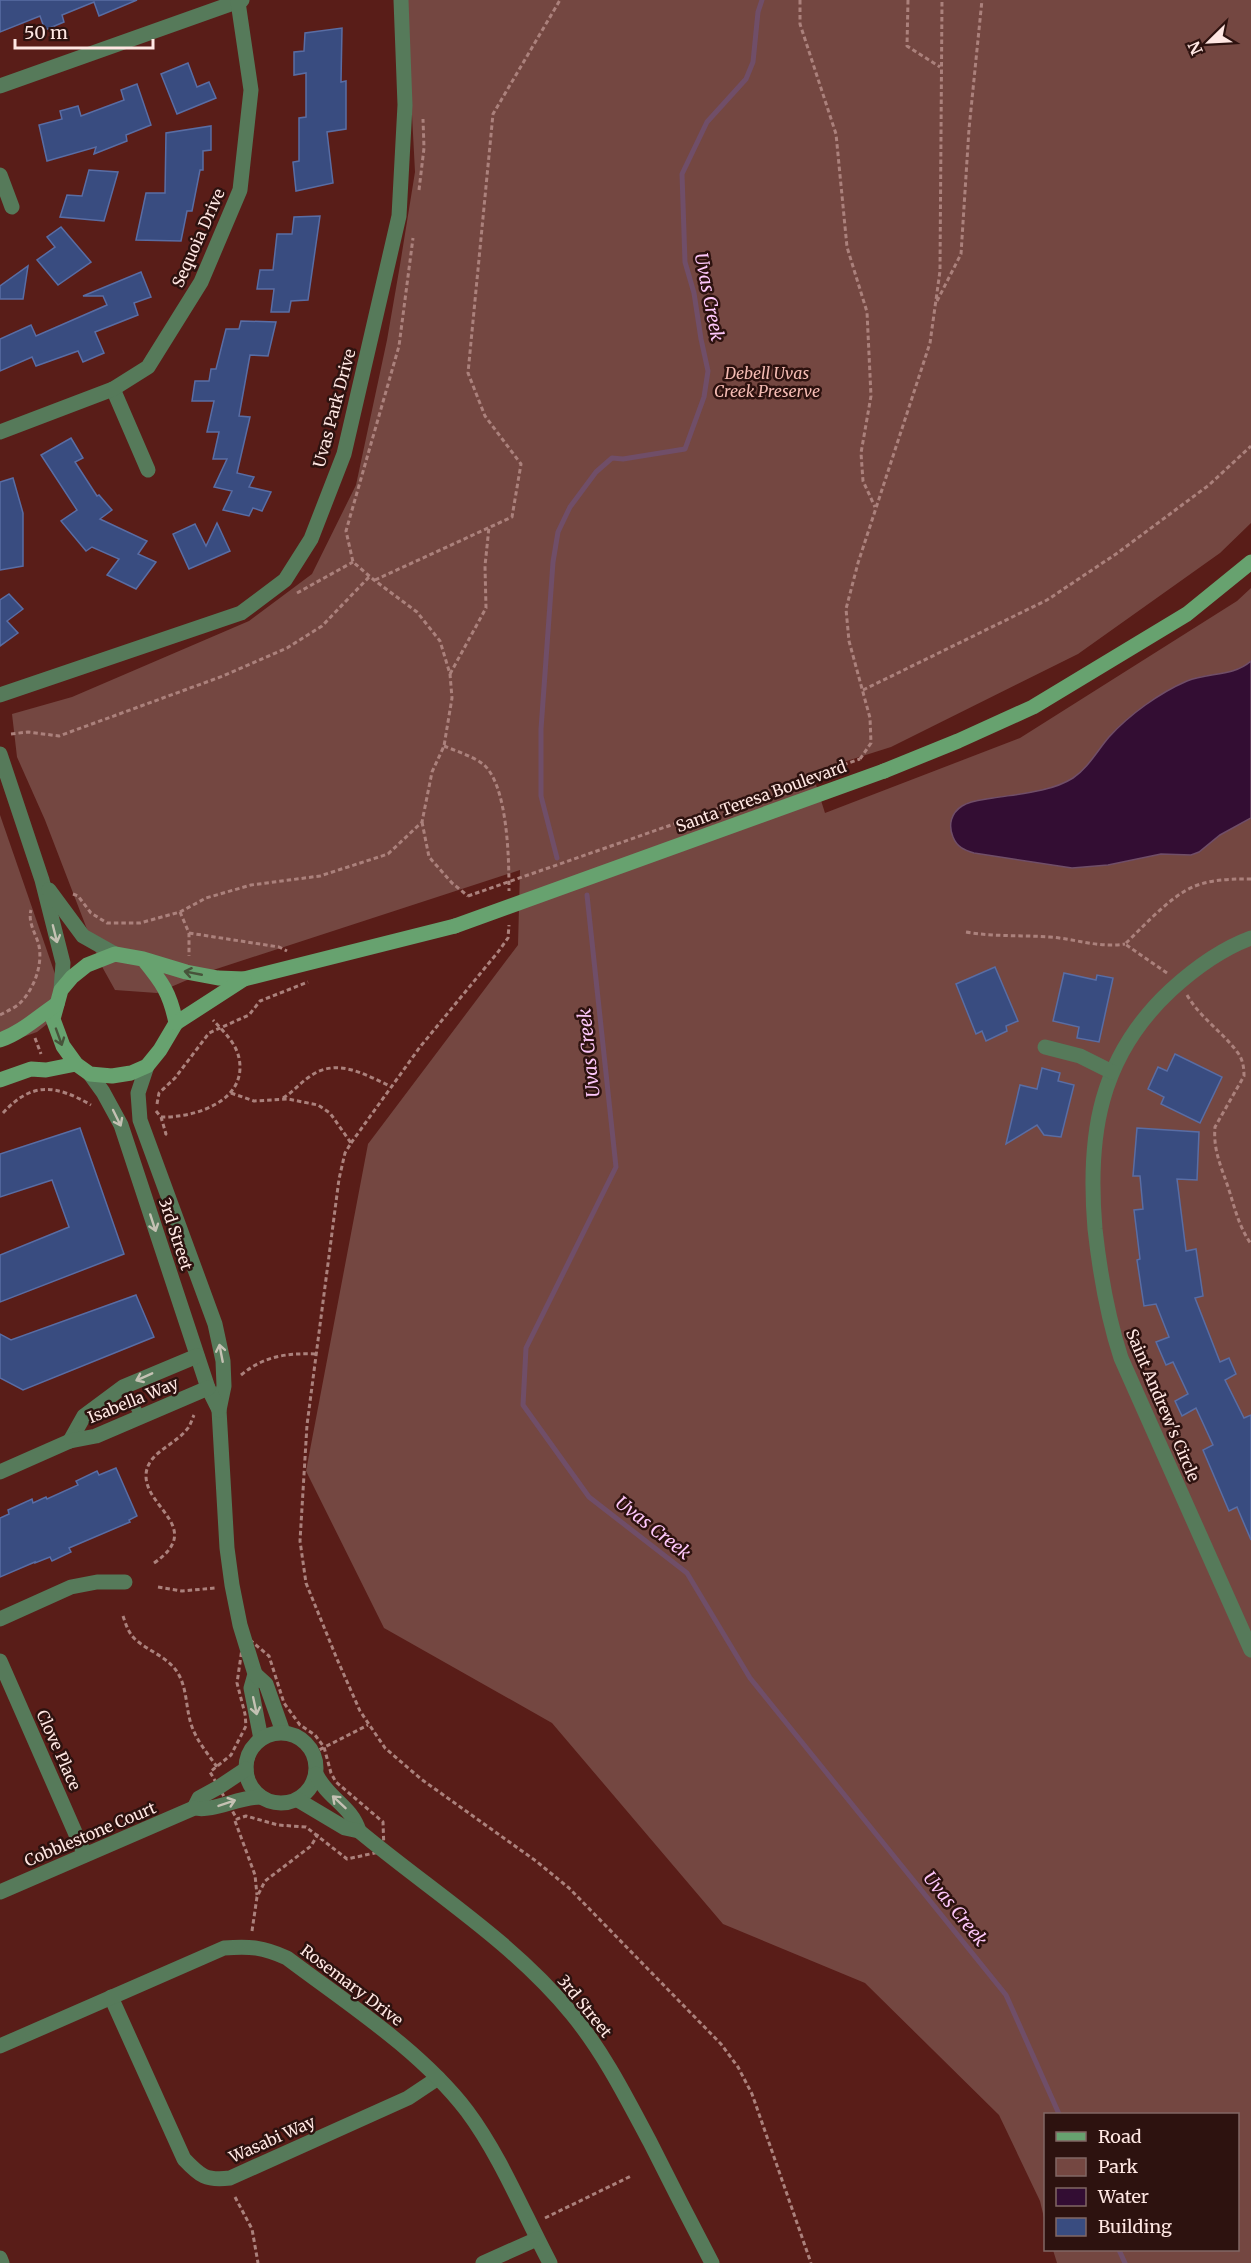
<svg xmlns="http://www.w3.org/2000/svg" width="1251" height="2263" viewBox="0 0 1251 2263" font-family="Merriweather,serif">
<rect width="100%" height="100%" fill="#591d18"/>
<!-- green -->
<g fill="#744741">
<polygon points="406,0 1251,0 1251,523 1220,553 1078,654 891,747 812,772 825,813 1020,738 1237,601 1251,588 1251,2263 1057,2263 1053,2250 1238,2250 1238,2114 1046,2114 1045,2222 1040,2201 999,2115 865,1983 723,1924 552,1723 384,1628 306,1471 368,1144 518,945 520,870 201,974 157,993 115,990 100,963 45,820 17,757 12,714 72,697 249,621 312,574 356,485 387,340 400,265 415,172"/>
<polygon points="0,815 63,997 57,1016 37,1032 0,1045"/>
</g>
<!-- water -->
<path fill="#330d33" stroke="#704e68" stroke-width="1.5" d="M 1251,661 L 1251,818 L 1220,835 L 1199,852 L 1191,855 L 1161,854 L 1108,865 L 1072,868 L 974,853 C 964,850 957,847 953,837 C 948,825 951,813 962,806 C 972,800 983,800 993,798 C 1018,794 1051,792 1073,778 C 1088,768 1097,751 1109,737 C 1129,715 1159,693 1187,681 C 1208,672 1233,677 1251,661 Z"/>
<g fill="none" stroke-linecap="round" stroke-linejoin="round">
<!-- stream -->
<g stroke="#704e68" stroke-width="5">
<polyline points="557,858 541,796 541,729 553,562 558,532 570,507 596,472 612,458 623,459 685,449 704,397 708,371 701,339 694,293 685,262 682,174 707,122 746,79 753,62 758,12 762,0"/>
<polyline points="587,895 616,1167 526,1348 523,1405 589,1497 687,1573 750,1678 1006,1995 1059,2114"/>
<polyline points="1119,2250 1125,2263"/>
</g>
</g>
<!-- building -->
<g fill="#394c80" stroke="#596da4" stroke-width="1.5">
<polygon points="0,0 137,0 99,16 94,2 62,15 64,22 45,30 40,16 0,32"/>
<polygon points="342,28 341,82 346,81 346,129 327,132 333,183 296,191 293,162 299,161 299,118 306,117 306,73 294,75 294,52 304,51 305,33"/>
<polygon points="188,63 197,87 209,82 216,98 177,114 161,74"/>
<polygon points="137,84 151,125 126,135 127,141 94,154 96,147 47,161 39,125 62,119 60,111 78,106 81,116 124,100 121,90"/>
<polygon points="211,126 211,150 203,151 203,170 200,170 192,211 187,211 181,241 136,240 146,193 165,193 166,133"/>
<polygon points="89,170 118,172 104,221 60,217 67,195 82,196"/>
<polygon points="320,216 308,300 291,301 289,312 271,312 274,289 257,289 260,270 273,270 277,234 292,234 294,217"/>
<polygon points="61,227 91,262 58,285 37,260 55,247 47,237"/>
<polygon points="28,266 23,299 0,299 0,286"/>
<polygon points="141,272 151,297 134,303 138,315 95,332 104,353 83,362 78,351 36,366 32,357 0,371 0,339 31,325 36,336 107,305 103,296 83,296"/>
<polygon points="241,321 276,322 268,356 250,355 239,416 250,417 237,473 254,477 249,487 271,492 262,511 253,508 249,516 223,510 232,491 214,487 227,459 213,459 219,432 207,432 214,401 192,401 195,381 209,381 211,369 216,369 226,329 239,329"/>
<polygon points="71,438 83,458 75,462 97,496 99,495 112,510 100,519 147,541 138,554 156,562 136,589 107,575 119,559 92,547 86,551 61,521 77,510 41,455"/>
<polygon points="13,478 23,513 23,566 0,570 0,482"/>
<polygon points="217,523 230,551 189,569 173,534 195,524 206,546"/>
<polygon points="9,594 23,609 7,621 18,633 0,646 0,600"/>
<polygon points="995,967 1018,1021 1006,1026 1007,1031 986,1041 982,1031 976,1034 956,984"/>
<polygon points="1064,973 1096,980 1097,975 1113,978 1099,1042 1077,1038 1079,1027 1053,1021"/>
<polygon points="1175,1054 1222,1077 1200,1123 1161,1104 1164,1097 1148,1089 1158,1067 1167,1071"/>
<polygon points="1042,1068 1060,1073 1058,1081 1074,1085 1061,1137 1044,1135 1037,1125 1006,1144 1020,1085 1037,1089"/>
<polygon points="80,1128 124,1254 0,1302 0,1255 69,1227 52,1180 0,1197 0,1154"/>
<polygon points="1137,1128 1199,1132 1197,1180 1177,1179 1186,1251 1196,1249 1203,1296 1195,1298 1220,1362 1229,1358 1236,1374 1225,1380 1244,1418 1251,1415 1251,1540 1237,1507 1229,1511 1203,1450 1213,1445 1196,1408 1182,1416 1175,1401 1188,1394 1173,1362 1166,1365 1156,1342 1169,1337 1156,1304 1144,1306 1137,1260 1140,1259 1134,1210 1143,1209 1140,1176 1133,1176"/>
<polygon points="136,1295 154,1337 23,1390 0,1378 0,1334 11,1340"/>
<polygon points="116,1468 137,1516 129,1520 130,1522 69,1548 71,1552 52,1561 50,1557 35,1563 35,1562 0,1577 0,1518 9,1514 8,1510 32,1499 33,1503 46,1497 47,1499 78,1485 76,1481 97,1471 99,1475"/>
</g>
<g fill="none" stroke-linecap="round" stroke-linejoin="round">
<!-- path -->
<g stroke="#ab817c" stroke-width="3" stroke-dasharray="4.5 3" stroke-linecap="butt">
<polyline points="800,0 800,24 836,134 847,247 867,312 871,396 861,453 863,481 875,507"/>
<polyline points="908,0 907,46 940,67"/>
<polyline points="419,190 424,148 423,119"/>
<polyline points="937,301 961,254 969,129 982,0"/>
<polyline points="375,580 512,517 521,464 485,416 468,373 493,114 560,0"/>
<polyline points="297,593 353,562"/>
<polyline points="450,674 486,608 485,566 489,527"/>
<polyline points="863,690 1047,600 1116,554 1209,485 1251,446"/>
<polyline points="11,734 28,732 59,736 223,676 287,648 322,626 370,576"/>
<path d="M 444,746 C 456,751 472,756 483,764 C 508,785 509,860 509,891"/>
<polyline points="860,759 871,743 870,718 849,641 846,609 858,563 930,343 940,271 942,0"/>
<polyline points="422,822 429,857 452,883 468,896"/>
<polyline points="73,894 78,896 91,913 107,923 140,923 180,912 206,898 251,885 320,876 388,854 422,822 432,772 444,746 452,698 450,674 440,641 417,612 374,580 353,562 346,531 399,346 413,238"/>
<polyline points="180,912 189,933 189,956"/>
<path d="M 966,932 C 995,937 1022,935 1050,937 C 1076,939 1098,948 1125,944"/>
<polyline points="189,933 279,947 287,951"/>
<path d="M 1167,973 L 1125,944 C 1144,926 1170,896 1195,886 C 1213,879 1232,879 1251,879"/>
<path d="M 1187,995 C 1201,1019 1223,1032 1238,1053 C 1243,1060 1244,1068 1244,1076 L 1215,1127 C 1213,1150 1221,1166 1228,1187 C 1235,1208 1238,1225 1251,1244"/>
<path d="M 0,1015 C 7,1011 15,1008 20,1003 C 35,988 44,962 38,942 C 34,931 28,921 31,910"/>
<polyline points="35,1038 41,1054"/>
<polyline points="231,1093 254,1101 288,1099 318,1105 330,1113 351,1143 345,1153 339,1179 307,1425 300,1541 306,1583 337,1659 360,1711 385,1748 421,1779 536,1861 569,1888 721,2044 738,2067 752,2094 811,2263"/>
<path d="M 283,1098 C 293,1092 299,1084 309,1077 C 336,1057 364,1074 390,1086"/>
<polyline points="157,1104 159,1093 175,1078 209,1033 249,1015 260,1001 308,982"/>
<polyline points="156,1111 161,1117 166,1134 163,1137"/>
<path d="M 3,1113 C 32,1081 56,1085 91,1105"/>
<path d="M 161,1117 C 193,1118 248,1102 239,1058 C 236,1043 223,1031 213,1020"/>
<polyline points="351,1143 420,1047 498,952 508,938 509,925"/>
<path d="M 241,1375 C 264,1356 286,1353 316,1354"/>
<path d="M 154,1563 C 205,1528 145,1508 146,1475 C 147,1452 176,1445 188,1428 C 191,1424 192,1419 194,1415"/>
<polyline points="158,1587 182,1591 215,1588"/>
<path d="M 123,1616 C 126,1625 129,1634 136,1640 C 150,1652 170,1658 179,1675 C 187,1690 186,1708 191,1724 C 196,1740 208,1754 217,1767"/>
<polygon points="244,1635 269,1656 284,1703 300,1725 315,1735 324,1747 331,1773 336,1782 383,1822 384,1851 347,1859 306,1827 278,1825 246,1816 237,1819 210,1772 231,1755 246,1726 245,1714 237,1683"/>
<polyline points="313,1753 368,1725"/>
<polyline points="235,1821 255,1875 257,1895"/>
<polyline points="252,1931 257,1897 265,1881 311,1846 318,1834"/>
<polyline points="235,2197 252,2229 258,2263"/>
<polyline points="545,2218 631,2176"/>
</g>
<!-- service -->
<polyline stroke="#567a5a" stroke-width="10" points="123,1387 141,1417"/>
<!-- minor -->
<g stroke="#567a5a" stroke-width="15">
<polyline points="0,86 242,0"/>
<polyline points="0,175 12,207"/>
<polyline points="113,389 148,470"/>
<polyline points="0,432 113,389 148,367 201,282 240,190 251,90 238,2"/>
<polyline points="0,695 241,613 285,580 311,539 344,454 399,216 405,105 401,0"/>
<polyline points="0,754 42,880 63,963 61,990"/>
<polyline points="49,890 83,936 115,954"/>
<path d="M 1251,938 C 1221,949 1194,969 1171,990 C 1099,1057 1087,1135 1095,1229 C 1100,1274 1107,1315 1121,1358 L 1251,1650"/>
<polyline points="1045,1047 1080,1056 1112,1072"/>
<polyline points="147,1066 138,1093 140,1120 215,1324 223,1361 224,1386 219,1410 227,1548 232,1585 240,1625 255,1674 251,1688 261,1739"/>
<polyline points="90,1074 103,1092 121,1125 208,1388 219,1410"/>
<polyline points="70,1441 84,1416 123,1387 197,1356"/>
<polyline points="0,1472 70,1441 96,1436 208,1388"/>
<polyline points="0,1619 71,1587 97,1582 125,1582"/>
<polyline points="0,1661 85,1855"/>
<polyline points="255,1674 266,1684 283,1732"/>
<circle cx="281" cy="1768" r="35"/>
<path d="M 316,1774 C 328,1799 351,1805 359,1831"/>
<path d="M 298,1800 L 345,1828 L 359,1831 C 431,1891 512,1941 572,2014 C 604,2053 626,2097 650,2142 C 670,2182 691,2223 712,2263"/>
<polyline points="194,1808 199,1798 219,1787 246,1769"/>
<path d="M 0,1892 L 194,1808 C 215,1812 237,1797 261,1797"/>
<path d="M 111,1997 L 184,2159 C 200,2176 206,2181 230,2178 L 408,2098 L 438,2078"/>
<path d="M 0,2046 L 224,1948 C 250,1946 263,1947 287,1958 C 348,2004 420,2050 467,2111 C 500,2155 524,2214 550,2263"/>
<polyline points="0,2258 2,2263"/>
<polyline points="483,2263 537,2239"/>
</g>
<!-- secondary -->
<g stroke="#67a26f" stroke-width="15">
<polyline points="884,771 958,741 1033,707 1187,614 1251,562"/>
<path d="M 143,959 C 162,982 170,993 176,1023 L 160,1050 L 147,1066 L 131,1073 L 112,1076 L 90,1074 L 76,1064 L 63,1046 L 53,1019 L 61,990 L 72,977 L 87,965 L 115,954 L 143,959 L 186,972 L 218,978 L 244,979 L 455,926"/>
<polyline points="176,1023 244,979"/>
<path d="M 0,1040 C 21,1033 39,1016 57,1004"/>
<polyline points="0,1080 31,1069 46,1070 76,1064"/>
</g>
<!-- path-bridge -->
<polyline stroke="#ab817c" stroke-width="3" stroke-dasharray="4.5 3" stroke-linecap="butt" points="468,896 860,759"/>
<!-- secondary-bridge -->
<polyline stroke="#67a26f" stroke-width="15" points="455,926 884,771"/>
</g>
<!-- one-way arrows -->
<defs><path id="oneway-shaft" d="M-6 0H5M1.5-3L5.5 0L1.5 3" fill="none" stroke-width="1.6" stroke-linecap="round" stroke-linejoin="round" transform="scale(1.5)"/></defs>
<g stroke="#c4c1b3">
<use href="#oneway-shaft" transform="translate(55 934) rotate(76)"/>
<use href="#oneway-shaft" transform="translate(117 1118) rotate(64)"/>
<use href="#oneway-shaft" transform="translate(153 1223) rotate(72)"/>
<use href="#oneway-shaft" transform="translate(221 1353) rotate(-101)"/>
<use href="#oneway-shaft" transform="translate(144 1377) rotate(156)"/>
<use href="#oneway-shaft" transform="translate(255 1706) rotate(78)"/>
<use href="#oneway-shaft" transform="translate(339 1802) rotate(-137)"/>
<use href="#oneway-shaft" transform="translate(227 1803) rotate(-19)"/>
</g>
<g stroke="#47533a">
<use href="#oneway-shaft" transform="translate(193 973) rotate(-169)"/>
<use href="#oneway-shaft" transform="translate(59 1037) rotate(70)"/>
</g>
<g text-anchor="middle" stroke-width="5" stroke-linejoin="round" paint-order="stroke">
<!-- street labels -->
<g font-size="16" fill="#ffe7e3" stroke="#2d120f">
<text transform="translate(198 238) rotate(-66)" y="6">Sequoia Drive</text>
<text transform="translate(334 408) rotate(-75)" y="6">Uvas Park Drive</text>
<text transform="translate(761 796) rotate(-20)" y="6">Santa Teresa Boulevard</text>
<text transform="translate(176 1234) rotate(72)" y="6">3rd Street</text>
<text transform="translate(133 1400) rotate(-22)" y="6">Isabella Way</text>
<text transform="translate(1163 1405) rotate(67)" y="6">Saint Andrew's Circle</text>
<text transform="translate(59 1750) rotate(66)" y="6">Clove Place</text>
<text transform="translate(90 1834) rotate(-23)" y="6">Cobblestone Court</text>
<text transform="translate(352 1985) rotate(37)" y="6">Rosemary Drive</text>
<text transform="translate(585 2006) rotate(51)" y="6">3rd Street</text>
<text transform="translate(272 2139) rotate(-24)" y="6">Wasabi Way</text>
</g>
<!-- park labels -->
<g font-size="16" font-style="italic" fill="#f4bbb3" stroke="#2d120f">
<text x="767" y="379">Debell Uvas<tspan x="767" dy="18">Creek Preserve</tspan></text>
</g>
<!-- water labels -->
<g font-size="18" font-style="italic" fill="#fec8fb" stroke="#2d120f">
<text transform="translate(709 297) rotate(79)" y="6">Uvas Creek</text>
<text transform="translate(589 1053) rotate(-96)" y="6">Uvas Creek</text>
<text transform="translate(653 1528) rotate(38)" y="6">Uvas Creek</text>
<text transform="translate(955 1909) rotate(51)" y="6">Uvas Creek</text>
</g>
</g>
<!-- legend -->
<rect x="1044" y="2113" width="195" height="138" fill="#2d120f" stroke="#816764" stroke-width="1.5"/>
<rect x="1056" y="2132" width="30" height="9" fill="#67a26f" stroke="#816764" stroke-width="1.5"/>
<text x="1098" y="2143" font-size="18" fill="#ffe7e3">Road</text>
<rect x="1056" y="2158" width="30" height="18" fill="#744741" stroke="#816764" stroke-width="1.5"/>
<text x="1098" y="2173" font-size="18" fill="#ffe7e3">Park</text>
<rect x="1056" y="2188" width="30" height="18" fill="#330d33" stroke="#816764" stroke-width="1.5"/>
<text x="1098" y="2203" font-size="18" fill="#ffe7e3">Water</text>
<rect x="1056" y="2218" width="30" height="18" fill="#394c80" stroke="#816764" stroke-width="1.5"/>
<text x="1098" y="2233" font-size="18" fill="#ffe7e3">Building</text>
<!-- north arrow -->
<g transform="translate(1209 42) rotate(246)" stroke="#2d120f" stroke-width="4.5" paint-order="stroke">
<path d="M0-4.5L10 22L0 15L-10 22Z" fill="#ffe7e3"/>
<text y="-9" font-size="16" font-weight="bold" text-anchor="middle" fill="#ffe7e3">N</text>
</g>
<!-- scale -->
<path d="M15 39v9h138v-9" fill="none" stroke="#ffe7e3" stroke-width="3"/>
<text x="24" y="39" font-size="18" fill="#ffe7e3" stroke="#2d120f" stroke-width="4.5" paint-order="stroke">50 m</text>
</svg>
